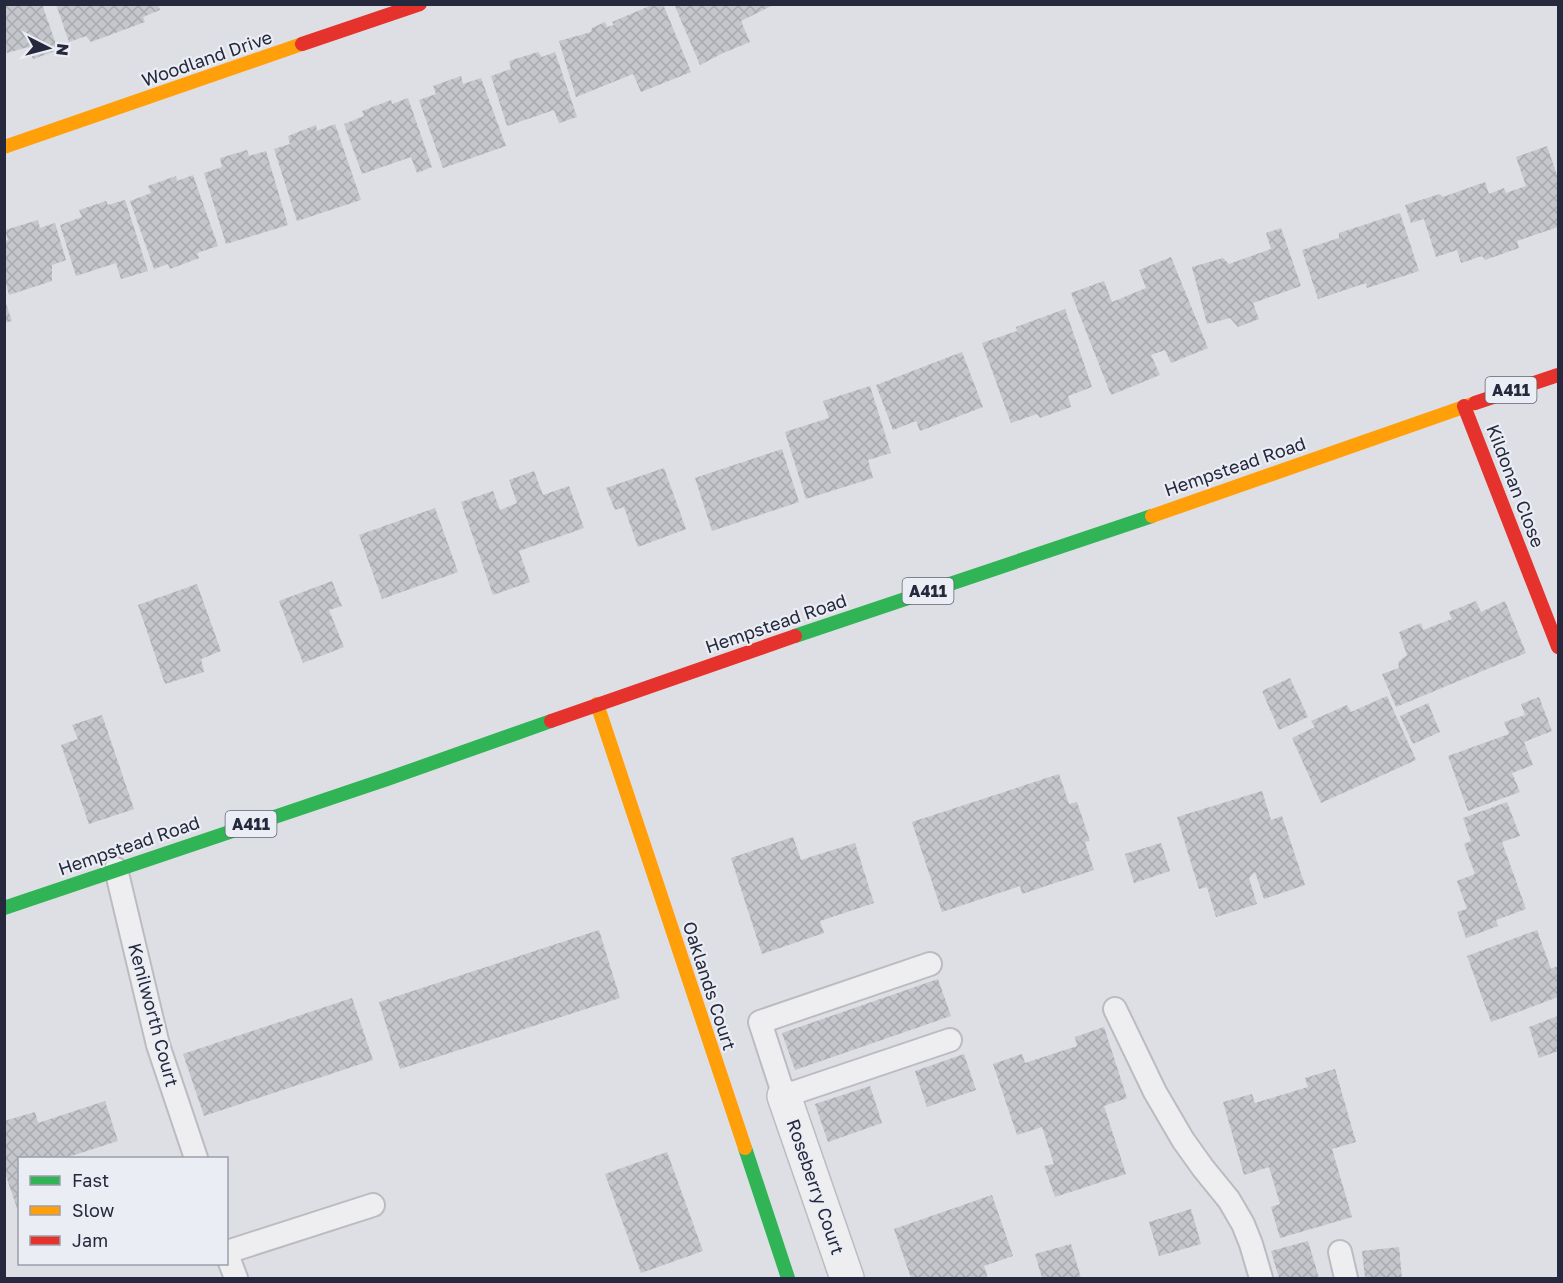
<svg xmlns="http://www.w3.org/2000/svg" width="1563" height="1283" viewBox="0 0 1563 1283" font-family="'Golos Text',sans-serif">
<defs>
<pattern id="building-cross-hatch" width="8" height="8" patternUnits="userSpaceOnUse" patternTransform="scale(1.5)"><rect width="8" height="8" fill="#c5c6cc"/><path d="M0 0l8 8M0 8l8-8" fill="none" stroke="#a9aab0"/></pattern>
</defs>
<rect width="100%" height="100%" fill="#dedfe4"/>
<!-- building -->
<g fill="url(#building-cross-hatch)">
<polygon points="4,4 42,4 58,50 33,59 28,47 7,53 4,45"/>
<polygon points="56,4 158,4 160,10 143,17 145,22 91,42 86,36 69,42"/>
<polygon points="654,4 663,4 691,72 641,92 633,74 576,97 559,41 591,32 592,28 605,22 607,27 614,25 612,22"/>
<polygon points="674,4 775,4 741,21 750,42 723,53 700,65"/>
<polygon points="538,52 542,57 555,52 577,117 559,123 554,110 507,126 491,76 511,69 509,61"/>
<polygon points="461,76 463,84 481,78 506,146 443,168 419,100 436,94 433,86"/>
<polygon points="408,98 432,167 417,173 411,157 362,174 344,124 364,116 362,111 391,100 392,104"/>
<polygon points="335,124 361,200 297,221 274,149 290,144 288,136 316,125 317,131"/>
<polygon points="1547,146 1558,178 1558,227 1517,241 1519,248 1485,260 1482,256 1461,263 1457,250 1436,257 1424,219 1411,223 1405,205 1440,194 1443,197 1485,182 1489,194 1504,188 1506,193 1526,186 1516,157"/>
<polygon points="247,150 249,156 266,151 288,225 226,244 204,173 222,167 220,158"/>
<polygon points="193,175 218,246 197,253 199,258 170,269 168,264 154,269 130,201 151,193 148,186 176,176 177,181"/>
<polygon points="125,200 148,271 121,279 116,263 76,276 60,225 82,217 79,210 106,201 108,205"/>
<polygon points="1400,213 1419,271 1367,288 1366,283 1318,299 1302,250 1339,238 1339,233"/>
<polygon points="38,220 40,228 55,223 66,260 52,265 52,281 9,295 5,280 5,241 8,240 5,230"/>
<polygon points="1281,228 1301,286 1253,303 1259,319 1238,327 1230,318 1207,324 1192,267 1223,258 1229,264 1271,249 1266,233"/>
<polygon points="1171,257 1208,348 1171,363 1165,350 1151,355 1160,375 1111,395 1071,293 1104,281 1112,302 1146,288 1139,270"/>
<polygon points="4,298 12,321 4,323"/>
<polygon points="1065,309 1092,387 1068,396 1071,407 1040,418 1037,414 1011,423 982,343 1017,331 1016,327"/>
<polygon points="962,352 983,407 920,431 916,421 893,430 876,385"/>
<polygon points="870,386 891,453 868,460 873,478 806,499 785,432 829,418 823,401"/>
<polygon points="782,449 799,502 712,531 695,478"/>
<polygon points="664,468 686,529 638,547 624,507 615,510 606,488"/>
<polygon points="534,471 543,495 569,486 584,528 519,551 530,582 493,595 461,502 493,491 500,510 517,503 509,480"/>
<polygon points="435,508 458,572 382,599 359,535"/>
<polygon points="332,581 342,606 329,610 344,647 303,663 279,601"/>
<polygon points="197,584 221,651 201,659 204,672 165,684 138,605"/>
<polygon points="1476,601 1481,612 1505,601 1526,653 1396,707 1382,674 1399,668 1398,662 1407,655 1399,632 1421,623 1423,630 1452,619 1449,612"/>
<polygon points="1290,678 1308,717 1279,730 1262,691"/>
<polygon points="1387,696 1416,760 1321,803 1292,738 1315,727 1311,721 1347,705 1351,712"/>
<polygon points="1539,697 1552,731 1524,742 1533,765 1512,773 1520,792 1468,811 1448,756 1509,734 1504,722 1525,715 1521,704"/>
<polygon points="1428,703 1440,732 1413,744 1400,716"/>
<polygon points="102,715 134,809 89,824 61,745 78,739 72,725"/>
<polygon points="1059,774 1069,804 1077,802 1090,841 1085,842 1094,870 1022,894 1020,886 942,912 912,822"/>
<polygon points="1262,791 1271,820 1282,816 1305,885 1264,899 1255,872 1249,878 1257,904 1216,917 1207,887 1199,889 1177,817"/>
<polygon points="1507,802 1520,836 1502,842 1526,909 1496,920 1498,926 1466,938 1457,912 1467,909 1457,881 1475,874 1464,844 1471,841 1463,818"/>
<polygon points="793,837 801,860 855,843 874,903 820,921 824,933 762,954 731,858"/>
<polygon points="1161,843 1170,871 1134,883 1125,854"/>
<polygon points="599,930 620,998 400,1069 379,1002"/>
<polygon points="1537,930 1551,969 1558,966 1558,997 1491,1022 1467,956"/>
<polygon points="938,979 951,1016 795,1070 782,1033"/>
<polygon points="352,998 373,1060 204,1116 183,1054"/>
<polygon points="1558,1016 1558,1051 1539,1058 1529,1027"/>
<polygon points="1104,1027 1127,1098 1104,1106 1126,1174 1055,1197 1044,1166 1054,1164 1042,1127 1017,1135 993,1064 1022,1054 1025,1063 1077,1046 1075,1037"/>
<polygon points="964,1054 976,1090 927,1107 915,1071"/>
<polygon points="1335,1069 1356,1142 1332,1149 1352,1217 1280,1238 1271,1207 1280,1204 1269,1167 1244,1175 1223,1102 1252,1094 1255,1103 1308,1087 1305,1078"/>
<polygon points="870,1086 882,1123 828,1142 815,1104"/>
<polygon points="105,1101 118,1141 65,1158 20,1158 19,1214 4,1170 4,1121 35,1112 38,1123"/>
<polygon points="667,1152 703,1251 641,1273 605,1174"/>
<polygon points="992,1195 1013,1256 984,1266 988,1278 911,1278 894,1229"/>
<polygon points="1191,1209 1201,1244 1159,1256 1149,1222"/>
<polygon points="1308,1241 1319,1278 1279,1278 1271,1251"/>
<polygon points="1071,1244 1081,1278 1042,1278 1035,1254"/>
<polygon points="1399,1247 1402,1278 1365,1278 1362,1251"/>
</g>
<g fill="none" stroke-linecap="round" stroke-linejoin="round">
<!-- lane casing -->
<g stroke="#bbbcc1" stroke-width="26">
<g id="lane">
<polyline points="116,869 158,1045 196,1158"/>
<polyline points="930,964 760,1022 784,1096 950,1040"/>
<polyline points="1115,1009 1155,1092 1183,1140 1203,1168 1229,1200 1243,1224 1251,1244 1261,1278"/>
<polyline points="226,1252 236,1278"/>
<polyline points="227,1252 373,1205"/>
<polyline points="1340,1252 1346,1278"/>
</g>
</g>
<!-- street casing -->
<g stroke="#bbbcc1" stroke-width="36">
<polyline id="street" points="784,1096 847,1278"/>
</g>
<!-- lane -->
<use href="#lane" stroke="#eeeef1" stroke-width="22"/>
<!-- street -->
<use href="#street" stroke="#eeeef1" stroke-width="33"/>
<!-- fast -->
<g stroke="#30b455" stroke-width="14">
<polyline points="795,636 1152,516"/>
<polyline points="4,908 387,779 551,721"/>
<polyline points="745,1148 788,1278"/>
</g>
<!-- slow -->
<g stroke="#ff9f0a" stroke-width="14">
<polyline points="4,147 302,44"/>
<polyline points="1152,516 1475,403"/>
<polyline points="597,704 745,1148"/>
</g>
<!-- jam -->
<g stroke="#e5322d" stroke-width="14">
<polyline points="302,44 420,4"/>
<polyline points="1475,403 1558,375"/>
<polyline points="1464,406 1558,647"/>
<polyline points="551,721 795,636"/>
</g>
</g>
<g text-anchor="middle" stroke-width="4.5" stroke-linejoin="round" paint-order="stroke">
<!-- shield labels -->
<g fill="#ebedf4" stroke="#616474" stroke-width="1.5">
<rect x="1485.5" y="377" width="51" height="26" rx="4.5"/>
<rect x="902.5" y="578" width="51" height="26" rx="4.5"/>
<rect x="225.5" y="811" width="51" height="26" rx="4.5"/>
</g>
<g font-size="16" font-weight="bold" fill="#26293d">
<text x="1511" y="396">A411</text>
<text x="928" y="597">A411</text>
<text x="251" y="830">A411</text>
</g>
<!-- street labels -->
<g font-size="18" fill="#26293d" stroke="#ebedf4">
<text transform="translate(207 59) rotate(-19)" y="6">Woodland Drive</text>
<text transform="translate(1235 467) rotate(-19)" y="6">Hempstead Road</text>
<text transform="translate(1515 486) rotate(69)" y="6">Kildonan Close</text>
<text transform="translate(776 624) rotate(-19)" y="6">Hempstead Road</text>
<text transform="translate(129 846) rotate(-19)" y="6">Hempstead Road</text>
<text transform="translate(709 986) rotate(72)" y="6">Oaklands Court</text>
<text transform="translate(153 1015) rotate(75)" y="6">Kenilworth Court</text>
<text transform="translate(815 1187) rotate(71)" y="6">Roseberry Court</text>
</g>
</g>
<!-- border -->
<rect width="1563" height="1283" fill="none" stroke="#26293d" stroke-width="12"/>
<!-- legend -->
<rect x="18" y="1157" width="210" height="108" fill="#ebedf4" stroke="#9c9fab" stroke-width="1.5"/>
<rect x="30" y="1176" width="30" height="9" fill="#30b455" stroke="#9c9fab" stroke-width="1.5"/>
<text x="72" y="1187" font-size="18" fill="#26293d">Fast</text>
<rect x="30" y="1206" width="30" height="9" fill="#ff9f0a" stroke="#9c9fab" stroke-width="1.5"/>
<text x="72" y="1217" font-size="18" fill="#26293d">Slow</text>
<rect x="30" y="1236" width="30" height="9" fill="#e5322d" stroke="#9c9fab" stroke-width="1.5"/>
<text x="72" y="1247" font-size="18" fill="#26293d">Jam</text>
<!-- north arrow -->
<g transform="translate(48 48) rotate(96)" stroke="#ebedf4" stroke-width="4.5" paint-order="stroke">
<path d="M0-4.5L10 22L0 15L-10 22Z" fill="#26293d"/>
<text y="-9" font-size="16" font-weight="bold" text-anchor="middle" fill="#26293d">N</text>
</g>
</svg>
